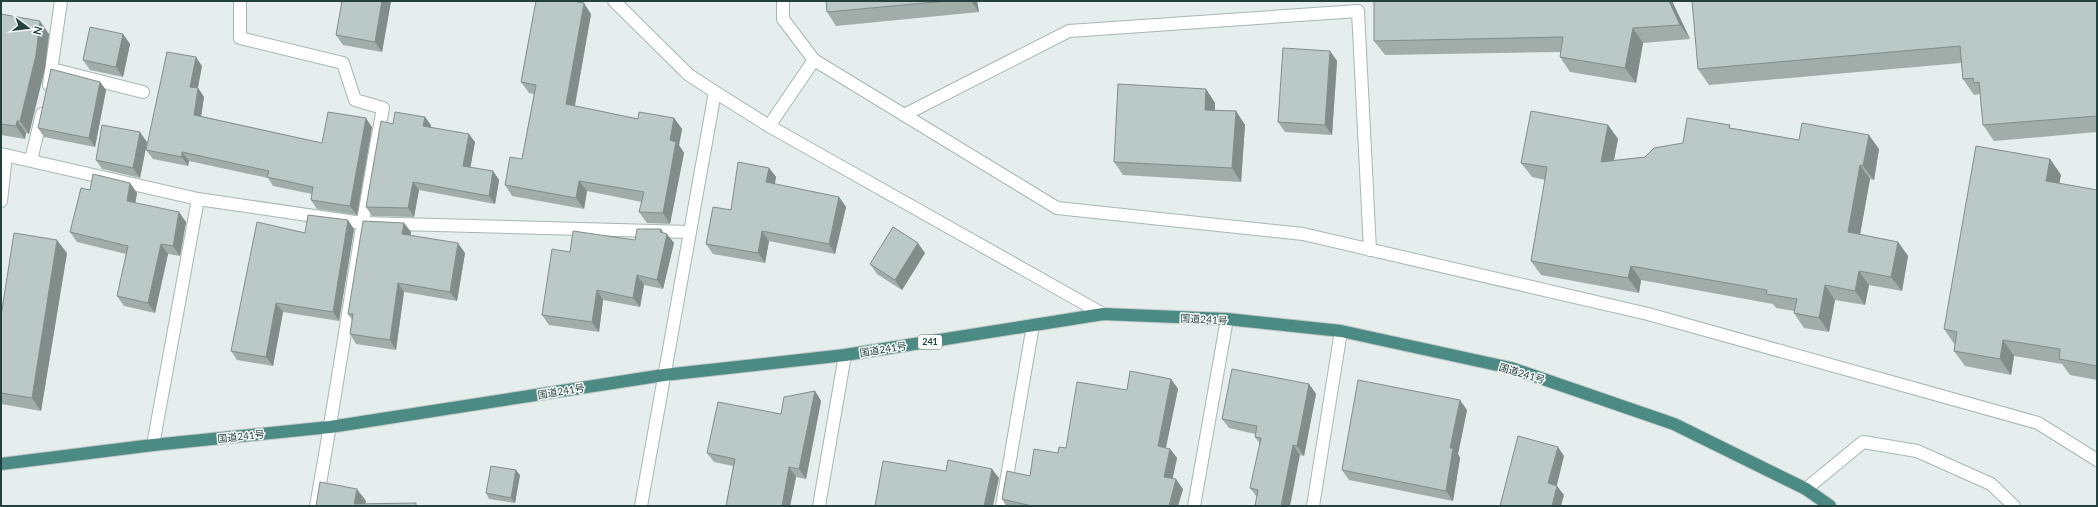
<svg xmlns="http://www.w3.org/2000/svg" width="2098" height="507" viewBox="0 0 2098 507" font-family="Lato,'Noto Sans JP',sans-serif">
<rect width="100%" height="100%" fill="#e5eeec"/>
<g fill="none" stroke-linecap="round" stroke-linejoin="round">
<!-- service casing -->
<g stroke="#a7b7b4" stroke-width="14">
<g id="service">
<polyline points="783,1 783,19 814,60"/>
<polyline points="52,69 143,92"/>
<polyline points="49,85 61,1"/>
<polyline points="904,115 1069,31 1358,11 1370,250"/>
<polyline points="769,126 814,60 1057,208 1303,234 1648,314 2038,423 2097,460"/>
<polyline points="31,160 42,114"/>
<polyline points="1,201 6,155"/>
<polyline points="153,445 198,199"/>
<polyline points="1806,489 1863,442 1917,451 1991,484 2014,506"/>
</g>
</g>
<!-- minor casing -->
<g stroke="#a7b7b4" stroke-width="14">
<g id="minor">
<path d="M 240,1 L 240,38 L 343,63 L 355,100 L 383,108 C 358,240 340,374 316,506"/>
<polyline points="614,1 689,75 715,92 769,126 1103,314"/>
<polyline points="1,154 198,199 362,223 690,232"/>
<polyline points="641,506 715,92"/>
<polyline points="819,506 845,355"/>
<polyline points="1002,506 1033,325"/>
<polyline points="1194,506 1227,319"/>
<polyline points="1313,506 1341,331"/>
</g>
</g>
<!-- trunk casing -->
<g stroke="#c1cac9" stroke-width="14">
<polyline id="trunk" points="1,464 153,445 330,427 664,375 845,355 1103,314 1227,319 1341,331 1511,368 1674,424 1806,489 1830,506"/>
</g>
<!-- service -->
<use href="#service" stroke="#fff" stroke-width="12"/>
<!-- minor -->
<use href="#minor" stroke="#fff" stroke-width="12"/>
<!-- trunk -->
<use href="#trunk" stroke="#4c8a84" stroke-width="12"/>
</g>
<!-- wall -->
<g fill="#a0ada9">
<polygon points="342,1 391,1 382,52 343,45 336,35"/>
<polygon points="826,1 977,1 979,12 836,26 827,12"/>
<polygon points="1374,1 1672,1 1690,39 1643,43 1636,83 1570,72 1560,57 1560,52 1385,55 1374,41"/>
<polygon points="2097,1 2097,132 1994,141 1983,125 1980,94 1974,95 1963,79 1961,63 1709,85 1698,69"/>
<polygon points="1,14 49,34 45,68 29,134 26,133 25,139 1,135"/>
<polygon points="591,14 575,106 638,119 674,118 682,129 679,145 684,153 670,224 647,223 639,212 642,202 587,191 584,209 512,196 505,185 522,159 534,94 529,93 521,82"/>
<polygon points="123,34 130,44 123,77 90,70 83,60"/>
<polygon points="1330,51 1337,61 1332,135 1285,132 1278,122"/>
<polygon points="202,66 198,88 204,97 201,116 322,143 372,127 357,215 317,209 311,200 312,194 273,186 268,178 189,161 188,166 153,159 146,150"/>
<polygon points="100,82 106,90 95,147 44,137 38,128"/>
<polygon points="1206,89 1215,103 1215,110 1236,111 1245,125 1241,182 1123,175 1114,162"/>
<polygon points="393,124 431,125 431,127 475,142 470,168 493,171 499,180 495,204 419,190 414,217 372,216 366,207"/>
<polygon points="1608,125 1618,139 1614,160 1645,157 1683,143 1732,128 1799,140 1879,149 1874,180 1870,179 1860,234 1898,242 1908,256 1902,291 1869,285 1865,305 1835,300 1829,332 1804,328 1794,313 1794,311 1776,308 1773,304 1641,280 1639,293 1541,275 1531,261 1545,180 1532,177 1521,163"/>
<polygon points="147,142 140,178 102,169 96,160"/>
<polygon points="2050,159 2061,175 2059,183 2097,190 2097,380 2070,375 2062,364 2014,356 2011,375 1965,366 1954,351 1955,345 1944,329"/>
<polygon points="769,168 776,177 775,184 839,197 846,207 835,254 769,241 765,263 713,254 706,244 731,210"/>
<polygon points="130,183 137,193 135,203 186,222 180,256 168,254 155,313 124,306 117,296 126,254 77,242 70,232 90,190"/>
<polygon points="404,223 411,232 410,236 465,253 457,301 404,292 396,350 356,344 350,334 352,320 348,314"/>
<polygon points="354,229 339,321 283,312 273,366 237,360 231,351 305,233"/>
<polygon points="664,233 674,243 663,289 644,285 640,307 603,300 599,332 549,325 542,315 570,252 635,240"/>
<polygon points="67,253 41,411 1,404 1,316"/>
<polygon points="925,253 902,290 877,274 870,264"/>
<polygon points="1171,379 1178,389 1166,448 1170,449 1177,458 1172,479 1183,489 1178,506 1006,506 1002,499 1058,453 1066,448 1127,390"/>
<polygon points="1309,384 1316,394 1304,456 1300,455 1257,497 1250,488 1260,444 1255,437 1255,434 1229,428 1222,419"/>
<polygon points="815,391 821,401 806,479 796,477 790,506 726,506 733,466 714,462 707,453 781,414"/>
<polygon points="1467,410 1458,454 1460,458 1453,501 1349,480 1342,470"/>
<polygon points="520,475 515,503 489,499 486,493"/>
</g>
<!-- shaded-wall -->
<g fill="#828d8a">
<polygon points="382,1 391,1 382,52 375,42"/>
<polygon points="971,1 977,1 979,12"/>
<polygon points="1669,1 1672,1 1690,39 1680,25"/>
<polygon points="584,3 591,14 573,115 566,104"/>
<polygon points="40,21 49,34 45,68 29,134 20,121"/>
<polygon points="1633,28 1643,43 1636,83 1625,68"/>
<polygon points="123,34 130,44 123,77 116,67"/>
<polygon points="1330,51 1337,61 1332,135 1325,125"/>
<polygon points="196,57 202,66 196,96 190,87"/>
<polygon points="100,82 106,90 95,147 89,138"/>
<polygon points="198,88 204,97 200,124 194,115"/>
<polygon points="1206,89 1215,103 1214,123 1205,110"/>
<polygon points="1236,111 1245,125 1241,182 1232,168"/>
<polygon points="425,117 431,125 429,134 423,126"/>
<polygon points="366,118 372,127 357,215 350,206"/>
<polygon points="674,118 682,129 679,145 684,153 670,224 663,213 670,140"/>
<polygon points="17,121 26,133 25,139 16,126"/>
<polygon points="1608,125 1618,139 1611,176 1601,162"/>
<polygon points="140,132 147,142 140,178 133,168"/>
<polygon points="469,134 475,142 469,175 463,166"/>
<polygon points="1869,135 1879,149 1874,180 1863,166"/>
<polygon points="182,152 189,161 188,166 182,157"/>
<polygon points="2050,159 2061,175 2057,197 2046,181"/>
<polygon points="1860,165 1870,179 1858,246 1848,232"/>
<polygon points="769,168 776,177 773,192 766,182"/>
<polygon points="493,171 499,180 495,204 489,196"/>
<polygon points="579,181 587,191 584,209 576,198"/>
<polygon points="413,182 419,190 414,217 408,208"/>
<polygon points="130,183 137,193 134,211 127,201"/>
<polygon points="839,197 846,207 835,254 829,244"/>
<polygon points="179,212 186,222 180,256 173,246"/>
<polygon points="348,220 354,229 339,321 333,312"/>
<polygon points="404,223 411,232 409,244 402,234"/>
<polygon points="661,229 666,237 667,234 674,243 663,289 657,280"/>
<polygon points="762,231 769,241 765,263 758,253"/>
<polygon points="57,240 67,253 41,411 32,398"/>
<polygon points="1898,242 1908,256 1902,291 1891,277"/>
<polygon points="458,243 465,253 457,301 450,292"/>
<polygon points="918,243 925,253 902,290 895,280"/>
<polygon points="161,244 168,254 155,313 148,303"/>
<polygon points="1631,266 1641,280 1639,293 1628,278"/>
<polygon points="1859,271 1869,285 1865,305 1855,291"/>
<polygon points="637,275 644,285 640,307 633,298"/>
<polygon points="398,283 404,292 396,350 390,340"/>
<polygon points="1825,285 1835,300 1829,332 1819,318"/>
<polygon points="597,290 603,300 599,332 592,322"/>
<polygon points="276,303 283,312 273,366 266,357"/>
<polygon points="2003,340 2014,356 2011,375 2000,359"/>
<polygon points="1171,379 1178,389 1164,456 1158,446"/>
<polygon points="1309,384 1316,394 1304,456 1297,446"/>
<polygon points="815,391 821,401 806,479 799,469"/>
<polygon points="1460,400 1467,410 1458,454 1460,458 1453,501 1446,491 1450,448"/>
<polygon points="1293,445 1300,455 1290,506 1281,506"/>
<polygon points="1558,447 1564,456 1555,493 1548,483"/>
<polygon points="1170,449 1177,458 1171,487 1164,477"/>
<polygon points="789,467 796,477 790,506 782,506"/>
<polygon points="992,469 999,478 993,506 984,506"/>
<polygon points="516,470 520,475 515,503 511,498"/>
<polygon points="1176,479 1183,489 1178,506 1169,506"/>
<polygon points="1557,486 1564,495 1561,506 1552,506"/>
<polygon points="357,489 366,501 365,506 354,504"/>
</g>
<!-- building -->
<g fill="#bac9c5" stroke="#828d8a">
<polygon points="342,1 382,1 375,42 336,35"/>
<polygon points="536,1 572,1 584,3 566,104 638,119 639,112 674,118 670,140 676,142 663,213 639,212 644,192 579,181 576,198 505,185 510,157 522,159 536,85 521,82"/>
<polygon points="826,1 947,1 827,12"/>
<polygon points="1374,1 1669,1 1680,25 1633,28 1625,68 1560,57 1563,37 1374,41"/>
<polygon points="1692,1 2097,1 2097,116 1983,125 1979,82 1974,83 1973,78 1963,79 1960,46 1698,69"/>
<polygon points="1,14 40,21 36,55 20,121 17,121 16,126 1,124"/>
<polygon points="90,27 123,34 116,67 83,60"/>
<polygon points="1283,48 1330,51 1325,125 1278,122"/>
<polygon points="167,52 196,57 190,87 198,88 194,115 322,143 328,112 366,118 350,206 311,200 313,187 267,177 269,171 182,152 182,157 146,150"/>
<polygon points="51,69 100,82 89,138 38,128"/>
<polygon points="1118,84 1206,89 1205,110 1236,111 1232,168 1114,162"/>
<polygon points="1531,111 1608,125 1601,162 1645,157 1654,148 1683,143 1687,118 1730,125 1729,128 1799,140 1802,123 1869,135 1863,166 1860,165 1848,232 1898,242 1891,277 1859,271 1855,291 1825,285 1819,318 1794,313 1797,299 1766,294 1767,290 1631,266 1628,278 1531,261 1547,167 1521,163"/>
<polygon points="395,112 425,117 423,126 469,134 463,166 493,171 489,196 413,182 408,208 366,207 381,121 393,124"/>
<polygon points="102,125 140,132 133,168 96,160"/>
<polygon points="1976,146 2050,159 2046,181 2097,190 2097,366 2059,359 2060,349 2003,340 2000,359 1954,351 1957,332 1944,329"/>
<polygon points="738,162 769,168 766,182 839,197 829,244 762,231 758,253 706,244 713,207 731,210"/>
<polygon points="93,174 130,183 127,201 179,212 173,246 161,244 148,303 117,296 128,246 70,232 81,188 90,190"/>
<polygon points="308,215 348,220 333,312 276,303 266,357 231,351 257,222 305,233"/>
<polygon points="363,221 404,223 402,234 458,243 450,292 398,283 390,340 350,334 353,314 348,314"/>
<polygon points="893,227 918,243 895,280 870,264"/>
<polygon points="637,229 661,229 660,232 667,234 657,280 637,275 633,298 597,290 592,322 542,315 552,249 570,252 573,231 635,240"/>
<polygon points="14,233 57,240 32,398 1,393 1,316"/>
<polygon points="1232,369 1309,384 1297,446 1293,445 1281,506 1255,506 1258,490 1250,488 1261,438 1255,437 1257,426 1222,419"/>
<polygon points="1130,371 1171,379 1158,446 1170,449 1164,477 1176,479 1169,506 1032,506 1002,499 1007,471 1030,476 1034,449 1058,453 1059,447 1066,448 1077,382 1127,390"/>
<polygon points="1358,380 1460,400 1450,448 1453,448 1446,491 1342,470"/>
<polygon points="815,391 799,469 789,467 782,506 726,506 735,459 707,453 718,402 781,414 784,397"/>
<polygon points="1518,436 1558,447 1548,483 1557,486 1552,506 1500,506"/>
<polygon points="948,460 992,469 984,506 875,506 883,461 946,471"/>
<polygon points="491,466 516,470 511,498 486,493"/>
<polygon points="320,482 357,489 354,504 416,503 416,506 316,506"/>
</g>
<g text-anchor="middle" stroke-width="3" stroke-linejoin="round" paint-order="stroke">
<!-- shield labels -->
<rect fill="#f6fbf9" stroke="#627975" stroke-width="1" x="918" y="335" width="24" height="14" rx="3"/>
<g font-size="9" font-weight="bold" fill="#23413d">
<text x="930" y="345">241</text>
</g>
<!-- street labels -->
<g font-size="10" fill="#23413d" stroke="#f6fbf9">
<text transform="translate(1204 319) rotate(3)" y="4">国道241号</text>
<text transform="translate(883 349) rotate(-9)" y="4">国道241号</text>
<text transform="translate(1522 373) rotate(17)" y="4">国道241号</text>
<text transform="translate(561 391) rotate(-9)" y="4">国道241号</text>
<text transform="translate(241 436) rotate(-6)" y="4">国道241号</text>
</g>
</g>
<!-- border -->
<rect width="2098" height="507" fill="none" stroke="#23413d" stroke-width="4"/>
<!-- north arrow -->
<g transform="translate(28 28) rotate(105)" stroke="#f6fbf9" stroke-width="3" paint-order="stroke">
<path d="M0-3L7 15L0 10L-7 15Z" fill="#23413d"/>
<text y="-6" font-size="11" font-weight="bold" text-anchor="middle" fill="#23413d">N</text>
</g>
</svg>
